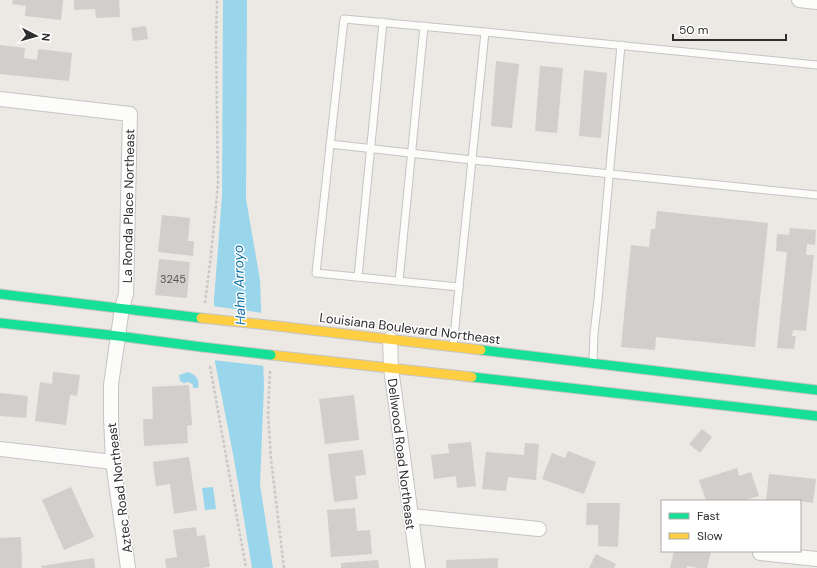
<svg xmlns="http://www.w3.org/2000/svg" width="817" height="568" viewBox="0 0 817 568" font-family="'DM Sans',sans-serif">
<rect width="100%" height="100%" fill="#ece8e4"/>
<!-- water -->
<g fill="#99d6ec">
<polygon points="223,0 247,0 246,199 260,280 264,385 260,485 273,568 252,568 234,459 215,362 214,300 222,196"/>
<path d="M 188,372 C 196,375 200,379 198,388 L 193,388 L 193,385 L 189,382 L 184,383 L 180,381 L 179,375 Z"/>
<polygon points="213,487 216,509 205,510 202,488"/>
</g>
<!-- pier -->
<polygon fill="#ece8e4" points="212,306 264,313 265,366 213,360"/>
<!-- building -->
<g fill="#d1cecb">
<polygon points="13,0 63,0 61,20 25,16 26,6 12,4"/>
<polygon points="74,0 119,0 120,17 96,18 95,9 74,10"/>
<polygon points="146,26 148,39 133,41 131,28"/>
<polygon points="0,45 25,48 24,58 37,60 38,49 72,53 69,81 0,74"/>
<polygon points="496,61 519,64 512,128 491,126"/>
<polygon points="540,66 563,68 557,133 535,131"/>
<polygon points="584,70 607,73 601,138 579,136"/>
<polygon points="657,211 768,223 755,347 656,337 655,350 621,347 631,245 649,247 651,229 655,229"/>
<polygon points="162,215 190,218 188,241 194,241 193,256 158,252"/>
<polygon points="790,228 816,230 815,245 807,244 806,255 814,255 806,331 793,330 792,336 796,336 794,349 777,348 787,252 776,251 777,234 789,235"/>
<polygon points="159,259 190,262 187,298 155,295"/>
<polygon points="53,372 80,375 77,396 70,395 66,425 35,421 40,382 52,384"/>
<polygon points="189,385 192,425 187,426 188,443 144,446 143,419 153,419 152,387"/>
<polygon points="0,393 28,396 26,418 0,416"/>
<polygon points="354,395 359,440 325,444 319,399"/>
<polygon points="702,429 712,437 700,453 689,444"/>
<polygon points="471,442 476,486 457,488 456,476 434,479 431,455 449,453 448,444"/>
<polygon points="525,443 539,444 536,480 508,477 506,491 482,489 486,452 524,455"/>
<polygon points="363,450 366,475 355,476 358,499 334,502 328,454"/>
<polygon points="568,451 596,462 584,494 542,479 552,453 565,458"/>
<polygon points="189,457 197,510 174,514 170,484 156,486 153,462"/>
<polygon points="737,468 739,476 751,472 759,496 742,501 706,501 699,480"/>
<polygon points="769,474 816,479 813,503 800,501 766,501"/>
<polygon points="71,487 94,537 64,550 42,500"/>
<polygon points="587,503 620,503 618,547 598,546 598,525 586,525"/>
<polygon points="355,508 357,531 370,530 372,554 331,557 327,510"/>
<polygon points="196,527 197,536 205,535 210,567 201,568 166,568 165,559 177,557 173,530"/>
<polygon points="21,537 22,568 0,568 0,538"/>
<polygon points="674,551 711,551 707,568 698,568 687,566 687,568 670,568"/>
<polygon points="596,554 616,564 614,568 589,568"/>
<polygon points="94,558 95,568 42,568 41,566"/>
<polygon points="498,558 498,568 446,568 446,560"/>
<polygon points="378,560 379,568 341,568 341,563"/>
</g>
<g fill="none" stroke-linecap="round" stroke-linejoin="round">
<!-- lane casing -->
<g stroke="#c5c4c5" stroke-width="9">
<g id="lane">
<polyline points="330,144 463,159 817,195"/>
<polyline points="358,277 383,22"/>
<polyline points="399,281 424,26"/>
<polyline points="459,287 316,273 344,19 485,32"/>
<polyline points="453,346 485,32 817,65"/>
<polyline points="593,362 594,333 598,300 621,45"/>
</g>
</g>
<!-- street casing -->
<g stroke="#c5c4c5" stroke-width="16">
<g id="street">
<polyline points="799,0 817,2"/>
<polyline points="0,99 130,114 126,294 122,308 111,385 111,418 113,462 128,568"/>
<polyline points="390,339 391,368 418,568"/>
<polyline points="0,449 113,462"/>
<polyline points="411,516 539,529"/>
<polyline points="760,553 817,559"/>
</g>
</g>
<!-- fast casing -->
<g stroke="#c5c4c5" stroke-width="11">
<g id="fast">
<polyline points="0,294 201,318"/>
<polyline points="0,323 118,336 202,347"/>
<polyline points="481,350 817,390"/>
<polyline points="472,377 817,416"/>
</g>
</g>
<!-- slow casing -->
<g stroke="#c5c4c5" stroke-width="11">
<g id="slow">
<polyline points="277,326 481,350"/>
<polyline points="271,355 472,377"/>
</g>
</g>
<!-- path -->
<g stroke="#c9c9c8" stroke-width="2.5" stroke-dasharray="3 2" stroke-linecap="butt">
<polyline points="205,303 211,255 218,185 216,41 217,0"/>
<polyline points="210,366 246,568"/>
<polyline points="270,371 268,415 271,459 284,568"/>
</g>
<!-- lane -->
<use href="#lane" stroke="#fcfcfb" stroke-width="7"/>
<!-- street -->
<use href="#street" stroke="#fcfcfb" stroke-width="14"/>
<!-- fast -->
<use href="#fast" stroke="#16e098" stroke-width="9"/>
<!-- slow -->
<use href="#slow" stroke="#ffcf43" stroke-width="9"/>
<!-- fast-bridge casing -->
<g stroke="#c5c4c5" stroke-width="11" stroke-linecap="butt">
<polyline id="fast-bridge" points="202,347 271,355"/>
</g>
<!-- slow-bridge casing -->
<g stroke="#c5c4c5" stroke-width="11" stroke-linecap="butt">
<polyline id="slow-bridge" points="201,318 277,326"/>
</g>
<!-- fast-bridge -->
<use href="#fast-bridge" stroke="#16e098" stroke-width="9"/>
<!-- slow-bridge -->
<use href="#slow-bridge" stroke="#ffcf43" stroke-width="9"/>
</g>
<g text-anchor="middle" stroke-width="3" stroke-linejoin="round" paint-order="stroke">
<!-- number labels -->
<g font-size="11" fill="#585857">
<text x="173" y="283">3245</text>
</g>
<!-- street labels -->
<g font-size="13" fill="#2e2e2e" stroke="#fff">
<text transform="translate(128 206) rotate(-89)" y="5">La Ronda Place Northeast</text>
<text transform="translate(410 328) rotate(7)" y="5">Louisiana Boulevard Northeast</text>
<text transform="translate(402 454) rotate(83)" y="5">Dellwood Road Northeast</text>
<text transform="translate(119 488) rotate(-97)" y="5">Aztec Road Northeast</text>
</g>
<!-- water labels -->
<g font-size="14" font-style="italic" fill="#0d6fa3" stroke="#fff">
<text transform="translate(239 285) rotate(-92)" y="5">Hahn Arroyo</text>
</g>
</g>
<!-- legend -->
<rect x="661" y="500" width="140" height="52" fill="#ffffff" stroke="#ababab"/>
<rect x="669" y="513" width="20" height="6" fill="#16e098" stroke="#ababab"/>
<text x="697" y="520" font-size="12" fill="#2e2e2e">Fast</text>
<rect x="669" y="533" width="20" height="6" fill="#ffcf43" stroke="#ababab"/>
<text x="697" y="540" font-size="12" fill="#2e2e2e">Slow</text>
<!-- north arrow -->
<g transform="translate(36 36) rotate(96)" stroke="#ffffff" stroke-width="3" paint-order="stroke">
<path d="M0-3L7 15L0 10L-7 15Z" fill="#2e2e2e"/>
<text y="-6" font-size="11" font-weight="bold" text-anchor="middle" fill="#2e2e2e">N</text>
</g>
<!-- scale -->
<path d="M673 34v6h113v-6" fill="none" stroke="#2e2e2e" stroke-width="2"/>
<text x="679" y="34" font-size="12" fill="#2e2e2e" stroke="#ffffff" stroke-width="3" paint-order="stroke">50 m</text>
</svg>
